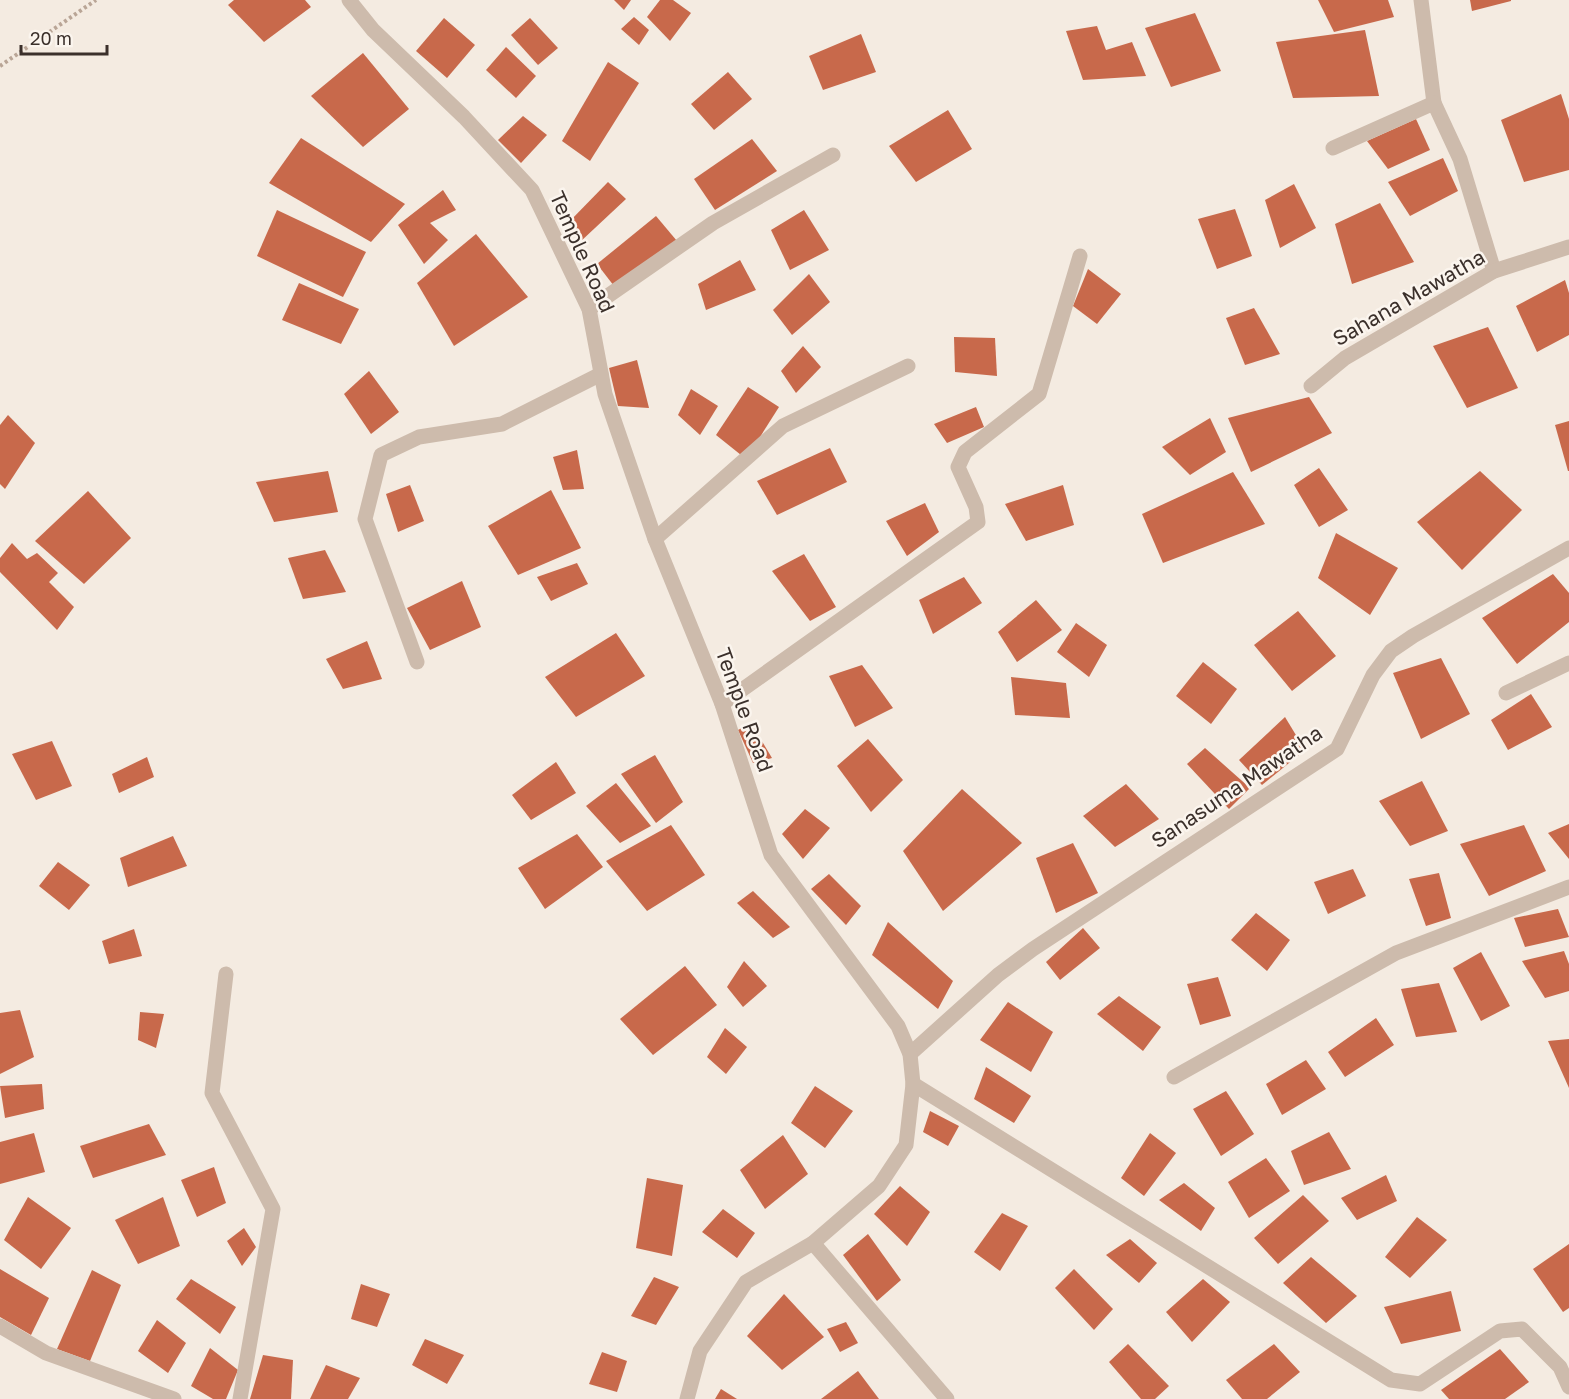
<svg xmlns="http://www.w3.org/2000/svg" width="1569" height="1399" viewBox="0 0 1569 1399" font-family="'Golos Text',sans-serif">
<rect width="100%" height="100%" fill="#f4ebe1"/>
<!-- building -->
<g fill="#c8694b">
<polygon points="234,0 305,0 311,7 264,42 228,5"/>
<polygon points="614,0 631,0 624,10"/>
<polygon points="660,0 673,0 691,13 670,41 647,17"/>
<polygon points="1318,0 1388,0 1394,17 1334,32"/>
<polygon points="1470,0 1511,0 1511,1 1472,11"/>
<polygon points="1195,13 1221,71 1171,87 1145,28"/>
<polygon points="634,17 649,30 639,45 621,29"/>
<polygon points="444,18 475,45 447,78 416,51"/>
<polygon points="530,18 558,48 538,65 511,35"/>
<polygon points="1097,26 1106,50 1132,42 1146,76 1083,80 1066,31"/>
<polygon points="1365,30 1379,96 1293,98 1276,42"/>
<polygon points="861,34 876,72 823,90 809,56"/>
<polygon points="506,47 536,76 516,98 486,70"/>
<polygon points="363,53 409,109 363,147 311,96"/>
<polygon points="608,62 639,83 590,161 562,141"/>
<polygon points="728,72 752,99 714,130 691,104"/>
<polygon points="1561,94 1569,119 1569,170 1524,182 1501,120"/>
<polygon points="948,110 972,149 916,182 889,146"/>
<polygon points="523,116 547,135 521,163 498,140"/>
<polygon points="1416,119 1430,150 1388,169 1367,141"/>
<polygon points="301,138 405,204 371,242 269,183"/>
<polygon points="752,139 777,171 715,210 694,179"/>
<polygon points="1443,158 1458,191 1410,216 1388,182"/>
<polygon points="608,182 626,199 580,242 567,224"/>
<polygon points="1294,184 1316,228 1280,248 1265,200"/>
<polygon points="443,190 456,210 430,223 448,240 424,264 398,225"/>
<polygon points="1380,203 1414,262 1352,284 1335,224"/>
<polygon points="1235,209 1252,256 1217,269 1198,219"/>
<polygon points="277,210 366,252 343,297 257,256"/>
<polygon points="804,210 829,250 790,270 771,230"/>
<polygon points="656,216 677,241 614,286 597,264"/>
<polygon points="476,234 528,297 454,346 417,283"/>
<polygon points="740,260 756,290 706,310 698,284"/>
<polygon points="1088,269 1121,294 1097,324 1073,306"/>
<polygon points="809,274 830,302 792,335 773,310"/>
<polygon points="1565,280 1569,293 1569,335 1537,352 1516,306"/>
<polygon points="299,283 359,309 341,344 282,320"/>
<polygon points="1254,308 1280,354 1245,365 1226,318"/>
<polygon points="1488,327 1518,388 1467,408 1433,346"/>
<polygon points="954,337 995,338 997,376 955,372"/>
<polygon points="803,346 821,367 796,393 781,371"/>
<polygon points="637,360 649,408 618,406 609,368"/>
<polygon points="369,371 399,412 371,434 344,394"/>
<polygon points="748,387 779,407 746,459 716,435"/>
<polygon points="691,389 718,406 700,435 678,415"/>
<polygon points="1309,397 1332,433 1251,472 1228,418"/>
<polygon points="976,407 984,427 947,443 934,424"/>
<polygon points="8,415 35,443 5,489 0,484 0,425"/>
<polygon points="1210,418 1226,452 1190,475 1162,447"/>
<polygon points="1569,421 1569,471 1568,471 1555,425"/>
<polygon points="830,448 847,482 777,515 757,481"/>
<polygon points="577,450 584,489 563,490 553,457"/>
<polygon points="1319,468 1348,510 1319,527 1294,485"/>
<polygon points="328,471 338,512 274,522 256,482"/>
<polygon points="1480,471 1522,510 1462,570 1417,522"/>
<polygon points="1233,472 1265,524 1163,563 1142,514"/>
<polygon points="410,485 424,521 398,532 386,494"/>
<polygon points="1063,485 1074,525 1026,541 1005,504"/>
<polygon points="551,490 581,548 518,575 488,526"/>
<polygon points="88,491 131,538 84,584 35,541"/>
<polygon points="925,503 939,532 907,556 886,521"/>
<polygon points="1336,533 1398,568 1370,615 1318,578"/>
<polygon points="12,543 27,559 37,553 58,573 49,582 74,607 57,630 0,572 0,558"/>
<polygon points="325,550 346,592 303,599 288,558"/>
<polygon points="804,554 836,607 810,621 772,571"/>
<polygon points="577,563 588,584 551,601 537,577"/>
<polygon points="1553,574 1569,593 1569,622 1517,664 1482,618"/>
<polygon points="964,577 982,603 933,634 919,600"/>
<polygon points="462,581 481,627 430,650 407,608"/>
<polygon points="1036,600 1062,630 1017,662 998,632"/>
<polygon points="1298,611 1336,656 1292,691 1254,645"/>
<polygon points="1076,623 1107,645 1089,677 1057,652"/>
<polygon points="616,633 645,676 576,717 545,677"/>
<polygon points="367,641 382,679 343,689 326,659"/>
<polygon points="1441,658 1470,714 1421,739 1393,673"/>
<polygon points="1203,662 1237,689 1211,724 1176,696"/>
<polygon points="862,665 893,708 855,727 829,676"/>
<polygon points="1011,677 1066,683 1070,718 1015,715"/>
<polygon points="1531,694 1552,727 1508,750 1491,720"/>
<polygon points="1285,717 1305,750 1262,785 1239,760"/>
<polygon points="751,723 772,758 753,763 738,730"/>
<polygon points="868,739 903,780 871,812 837,766"/>
<polygon points="52,741 72,786 36,800 12,754"/>
<polygon points="1205,748 1250,788 1229,809 1187,764"/>
<polygon points="655,755 683,802 656,823 621,774"/>
<polygon points="147,757 154,777 119,793 112,774"/>
<polygon points="556,762 576,793 531,820 512,795"/>
<polygon points="1422,781 1448,831 1410,846 1379,801"/>
<polygon points="616,783 651,826 620,843 586,806"/>
<polygon points="1126,784 1159,819 1115,847 1083,816"/>
<polygon points="962,789 1022,843 943,911 903,851"/>
<polygon points="805,809 830,828 803,859 782,834"/>
<polygon points="1569,824 1569,859 1548,833"/>
<polygon points="671,825 705,875 647,911 606,861"/>
<polygon points="1524,825 1546,871 1489,896 1460,844"/>
<polygon points="577,834 603,867 545,909 518,868"/>
<polygon points="173,836 187,866 128,887 120,858"/>
<polygon points="1073,843 1098,893 1056,913 1036,858"/>
<polygon points="58,862 90,885 69,910 39,886"/>
<polygon points="1353,869 1366,896 1328,914 1314,882"/>
<polygon points="1439,873 1451,918 1426,926 1409,879"/>
<polygon points="829,874 861,906 846,925 811,889"/>
<polygon points="753,891 790,927 773,938 737,903"/>
<polygon points="1558,909 1569,937 1525,947 1514,918"/>
<polygon points="1256,913 1290,940 1267,971 1231,940"/>
<polygon points="888,922 953,981 938,1009 872,955"/>
<polygon points="1083,928 1100,948 1060,980 1046,962"/>
<polygon points="134,929 142,956 109,964 102,941"/>
<polygon points="1564,951 1569,964 1569,991 1545,998 1522,961"/>
<polygon points="1481,952 1510,1006 1481,1021 1453,968"/>
<polygon points="744,961 767,986 743,1007 727,987"/>
<polygon points="685,966 717,1005 653,1055 620,1019"/>
<polygon points="1218,977 1231,1016 1200,1025 1187,984"/>
<polygon points="1439,983 1457,1032 1416,1037 1401,989"/>
<polygon points="1119,996 1161,1027 1143,1051 1097,1014"/>
<polygon points="1008,1002 1053,1032 1031,1072 980,1040"/>
<polygon points="20,1010 34,1057 0,1074 0,1013"/>
<polygon points="140,1012 164,1014 156,1048 138,1040"/>
<polygon points="1376,1018 1394,1045 1345,1077 1328,1052"/>
<polygon points="725,1028 747,1047 726,1074 707,1057"/>
<polygon points="1569,1039 1569,1088 1548,1041"/>
<polygon points="1306,1060 1326,1089 1282,1115 1266,1084"/>
<polygon points="986,1067 1031,1096 1014,1123 974,1099"/>
<polygon points="42,1084 44,1109 5,1118 0,1086"/>
<polygon points="815,1086 853,1111 825,1148 791,1123"/>
<polygon points="1226,1091 1254,1134 1221,1156 1193,1109"/>
<polygon points="930,1111 959,1126 948,1146 923,1132"/>
<polygon points="149,1124 166,1155 93,1178 80,1146"/>
<polygon points="1329,1132 1351,1169 1304,1185 1291,1151"/>
<polygon points="34,1133 45,1172 0,1184 0,1142"/>
<polygon points="1150,1133 1176,1153 1144,1196 1121,1178"/>
<polygon points="783,1135 808,1174 765,1209 740,1170"/>
<polygon points="1266,1158 1290,1191 1249,1218 1228,1182"/>
<polygon points="214,1167 226,1203 197,1217 181,1180"/>
<polygon points="1386,1175 1397,1201 1357,1220 1341,1198"/>
<polygon points="647,1178 683,1185 672,1256 636,1248"/>
<polygon points="1184,1183 1215,1208 1201,1231 1159,1200"/>
<polygon points="900,1186 930,1212 907,1246 874,1214"/>
<polygon points="1303,1195 1329,1221 1278,1264 1254,1238"/>
<polygon points="28,1197 71,1228 41,1269 4,1240"/>
<polygon points="163,1197 180,1246 138,1264 115,1220"/>
<polygon points="723,1209 755,1233 737,1258 702,1232"/>
<polygon points="1002,1213 1028,1226 1000,1271 974,1252"/>
<polygon points="1417,1217 1447,1240 1410,1278 1385,1257"/>
<polygon points="244,1228 256,1247 242,1266 227,1241"/>
<polygon points="868,1234 901,1280 877,1301 843,1255"/>
<polygon points="1130,1239 1157,1263 1139,1283 1106,1255"/>
<polygon points="1569,1244 1569,1308 1563,1312 1533,1269"/>
<polygon points="1311,1257 1357,1296 1326,1323 1283,1283"/>
<polygon points="0,1269 49,1298 31,1335 0,1317"/>
<polygon points="1074,1269 1113,1309 1094,1330 1055,1288"/>
<polygon points="92,1270 121,1285 90,1361 57,1349"/>
<polygon points="654,1277 679,1287 656,1325 631,1316"/>
<polygon points="191,1279 236,1307 220,1334 176,1299"/>
<polygon points="1203,1279 1230,1302 1192,1342 1166,1312"/>
<polygon points="361,1284 390,1294 377,1327 351,1319"/>
<polygon points="1451,1291 1461,1331 1401,1344 1384,1307"/>
<polygon points="784,1294 824,1337 782,1370 747,1336"/>
<polygon points="157,1320 186,1343 168,1373 138,1351"/>
<polygon points="846,1322 858,1343 840,1352 827,1329"/>
<polygon points="425,1339 464,1355 447,1384 412,1365"/>
<polygon points="1128,1344 1169,1386 1155,1399 1141,1399 1109,1362"/>
<polygon points="1274,1344 1300,1372 1267,1399 1242,1399 1226,1380"/>
<polygon points="210,1348 238,1370 226,1399 213,1399 191,1386"/>
<polygon points="1500,1349 1529,1382 1505,1399 1449,1399 1441,1390"/>
<polygon points="602,1352 627,1361 617,1392 589,1384"/>
<polygon points="263,1355 293,1360 291,1399 250,1399"/>
<polygon points="326,1365 360,1378 348,1399 310,1399"/>
<polygon points="858,1371 879,1399 821,1399"/>
<polygon points="721,1389 737,1399 715,1399"/>
</g>
<g fill="none" stroke-linecap="round" stroke-linejoin="round">
<!-- path -->
<polyline stroke="#b9a596" stroke-width="4" stroke-dasharray="3 3" stroke-linecap="butt" points="0,66 96,0"/>
<!-- minor -->
<g stroke="#cdbbac" stroke-width="15">
<polyline points="1421,0 1434,103"/>
<polyline points="1333,148 1434,103 1460,159 1494,271"/>
<polyline points="589,309 713,223 833,155"/>
<polyline points="1311,386 1345,358 1494,271 1569,247"/>
<polyline points="655,539 783,426 908,366"/>
<polyline points="417,662 365,519 381,455 419,437 502,424 601,374"/>
<polyline points="1506,693 1569,663"/>
<polyline points="722,704 978,522 976,507 958,467 965,452 1039,394 1080,256"/>
<polyline points="226,974 212,1093 273,1209 240,1399"/>
<polyline points="910,1054 998,975 1033,949 1337,749 1373,675 1391,651 1413,636 1569,548"/>
<polyline points="1174,1077 1396,953 1569,887"/>
<polyline points="913,1084 1391,1380 1420,1384 1500,1331 1522,1329 1560,1367 1569,1387"/>
<polyline points="813,1243 947,1399"/>
<polyline points="0,1326 46,1353 174,1399"/>
</g>
<!-- tertiary -->
<polyline stroke="#cdbbac" stroke-width="15" points="349,0 373,30 464,117 532,190 589,309 605,394 655,539 722,704 771,855 898,1026 910,1054 913,1084 906,1145 879,1186 813,1243 746,1282 700,1351 687,1399"/>
</g>
<g text-anchor="middle" stroke-width="5" stroke-linejoin="round" paint-order="stroke">
<!-- street labels -->
<g font-size="21" fill="#3b302b" stroke="#fbf5ee">
<text transform="translate(582 252) rotate(66)" y="7">Temple Road</text>
<text transform="translate(1409 298) rotate(-30)" y="7">Sahana Mawatha</text>
<text transform="translate(744 710) rotate(70)" y="7">Temple Road</text>
<text transform="translate(1237 787) rotate(-34)" y="7">Sanasuma Mawatha</text>
</g>
</g>
<!-- scale -->
<path d="M21 45v9h86v-9" fill="none" stroke="#3b302b" stroke-width="3"/>
<text x="30" y="45" font-size="18" fill="#3b302b" stroke="#fbf5ee" stroke-width="4.5" paint-order="stroke">20 m</text>
</svg>
